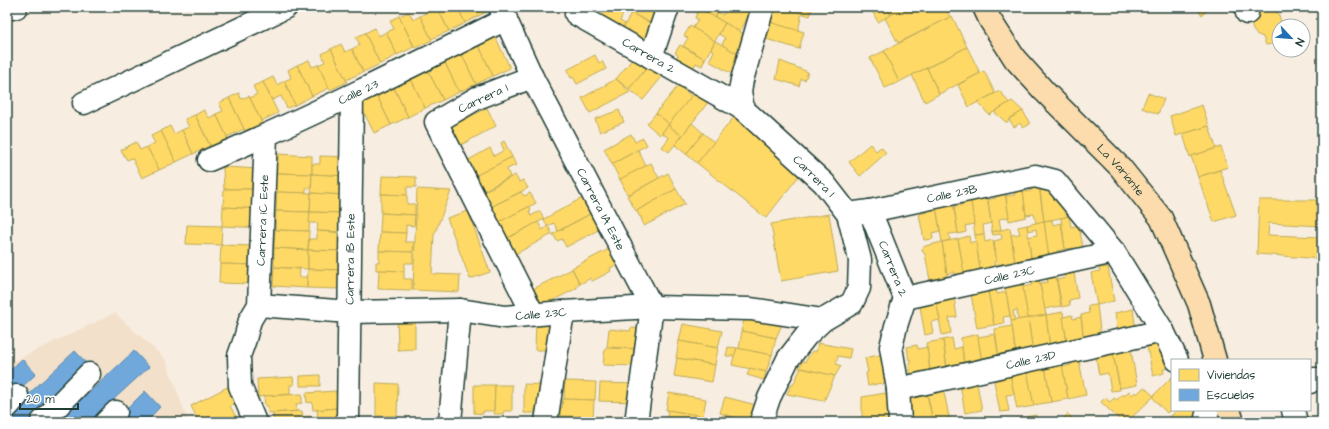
<svg xmlns="http://www.w3.org/2000/svg" width="1329" height="429" viewBox="0 0 1329 429" font-family="'Architects Daughter',sans-serif">
<rect width="100%" height="100%" fill="#f7ede0"/>
<filter id="ink" filterUnits="userSpaceOnUse"><feTurbulence type="fractalNoise" baseFrequency=".025" numOctaves="2"/><feDisplacementMap in="SourceGraphic" scale="8" xChannelSelector="R" yChannelSelector="G"/><feConvolveMatrix kernelMatrix="1 2 1 2 8 2 1 2 1" color-interpolation-filters="sRGB"/></filter>
<g filter="url(#ink)">
<!-- built -->
<polygon fill="#f2e0ca" points="115,313 166,360 188,422 7,422 7,364"/>
<!-- homes -->
<g fill="#ffd966" stroke="#bcaa57">
<polygon points="425,7 437,7 449,31 431,39 420,16 428,12"/>
<polygon points="437,7 458,7 465,23 449,31"/>
<polygon points="458,7 484,7 486,12 465,23"/>
<polygon points="606,7 619,7 625,10 620,21 625,24 621,32 599,20"/>
<polygon points="619,7 634,7 631,13"/>
<polygon points="634,7 663,7 657,26 631,13"/>
<polygon points="697,7 720,7 715,17"/>
<polygon points="725,7 738,7 749,14 740,32 715,17 718,12 723,15 727,8"/>
<polygon points="738,7 753,7 749,14"/>
<polygon points="773,7 781,7 802,13 798,31 769,22"/>
<polygon points="781,7 812,7 810,16"/>
<polygon points="870,7 887,7 891,15 878,22"/>
<polygon points="887,7 906,7 891,15"/>
<polygon points="906,7 945,7 950,17 898,43 885,18"/>
<polygon points="1202,7 1211,7 1202,15 1199,11 1203,8"/>
<polygon points="1268,7 1276,11 1279,15 1281,22 1279,28 1273,35 1276,43 1266,45 1263,37 1256,34 1253,30 1250,21 1256,10 1261,8"/>
<polygon points="699,8 725,23 715,41 693,28 698,19 695,18"/>
<polygon points="409,12 413,20 420,16 432,40 415,48 399,16"/>
<polygon points="631,13 654,25 648,46 621,32"/>
<polygon points="399,16 414,47 397,55 386,32 394,29 390,21"/>
<polygon points="952,16 967,47 899,82 884,51"/>
<polygon points="769,22 804,32 799,49 766,39 768,33 766,32"/>
<polygon points="725,23 747,36 740,55 722,45 725,38 719,34"/>
<polygon points="690,26 715,41 705,59 683,46 688,38 684,36"/>
<polygon points="375,28 379,36 386,32 397,55 380,64 365,33"/>
<polygon points="365,33 380,64 363,72 352,49 360,45 356,37"/>
<polygon points="495,36 510,68 493,76 478,44"/>
<polygon points="715,41 740,55 732,74 709,61 714,51 711,49"/>
<polygon points="341,44 345,52 352,49 363,72 346,80 331,49"/>
<polygon points="478,44 493,76 476,84 461,53"/>
<polygon points="680,45 705,59 702,66 696,63 692,70 674,64 678,55 675,53"/>
<polygon points="967,47 980,73 939,94 927,68"/>
<polygon points="331,49 347,82 330,90 318,65 325,62 322,54"/>
<polygon points="884,51 899,82 885,88 870,58"/>
<polygon points="461,53 476,84 459,92 444,61"/>
<polygon points="595,55 599,63 602,61 606,69 577,84 573,77 571,78 567,70"/>
<polygon points="635,56 650,64 629,89 616,79"/>
<polygon points="309,60 312,67 318,65 329,88 312,96 297,65"/>
<polygon points="444,61 459,92 443,100 427,69"/>
<polygon points="780,61 808,72 805,80 801,79 799,86 776,79"/>
<polygon points="651,63 665,73 643,100 629,89"/>
<polygon points="297,65 312,96 295,105 284,81 291,78 288,70"/>
<polygon points="927,68 939,94 925,102 912,75"/>
<polygon points="427,69 443,100 425,108 409,75"/>
<polygon points="984,71 995,93 969,107 958,85"/>
<polygon points="409,75 425,108 408,117 393,86"/>
<polygon points="273,77 277,85 284,81 295,105 287,108 281,96 272,100 263,82"/>
<polygon points="616,79 630,92 590,113 582,98"/>
<polygon points="263,82 278,113 261,121 250,98 257,94 253,86"/>
<polygon points="393,86 408,117 391,125 376,94"/>
<polygon points="678,86 692,96 669,124 656,113"/>
<polygon points="1000,91 1009,103 992,113 989,115 978,102"/>
<polygon points="239,93 241,99 249,96 262,123 245,131 229,98"/>
<polygon points="694,93 709,101 682,136 668,125"/>
<polygon points="1148,93 1164,99 1158,114 1142,108"/>
<polygon points="376,94 391,125 374,133 359,102"/>
<polygon points="229,98 244,129 227,137 216,114 223,111 219,103"/>
<polygon points="1012,101 1023,111 1009,119 1008,122 1006,122 994,112"/>
<polygon points="1202,105 1209,126 1176,136 1170,116"/>
<polygon points="487,108 496,126 455,148 446,129"/>
<polygon points="204,110 209,118 216,114 228,139 211,147 195,115"/>
<polygon points="619,110 624,122 600,132 595,119"/>
<polygon points="1023,111 1030,124 1023,128 1020,123 1014,127 1009,119"/>
<polygon points="656,113 669,124 660,135 647,124"/>
<polygon points="195,115 210,146 193,154 182,130 189,127 185,119"/>
<polygon points="734,117 802,172 766,218 697,163"/>
<polygon points="692,123 703,133 686,154 675,145"/>
<polygon points="668,125 682,136 669,152 662,147 669,138 662,133"/>
<polygon points="170,126 174,134 182,130 193,154 176,162 161,131"/>
<polygon points="1209,126 1216,148 1190,157 1183,134"/>
<polygon points="161,131 176,162 159,170 147,147 155,143 151,136"/>
<polygon points="703,133 714,142 697,163 686,154"/>
<polygon points="631,134 635,142 643,138 647,145 612,164 604,149"/>
<polygon points="504,141 512,157 473,177 465,162 490,148 494,156 504,150 501,143"/>
<polygon points="136,142 140,150 147,147 159,170 142,178 132,158 127,160 121,150"/>
<polygon points="870,144 876,151 881,147 886,153 860,176 849,162"/>
<polygon points="1221,147 1228,167 1198,177 1191,156"/>
<polygon points="638,150 646,166 620,180 612,164"/>
<polygon points="278,154 312,156 312,174 275,173 276,162 278,162"/>
<polygon points="320,156 346,157 346,176 312,174 312,164 320,164"/>
<polygon points="512,157 516,165 507,169 510,177 481,192 473,177"/>
<polygon points="651,163 659,178 630,194 627,194 620,179"/>
<polygon points="225,167 258,169 260,189 224,189 223,168"/>
<polygon points="1220,170 1236,215 1214,222 1198,177"/>
<polygon points="275,173 312,174 311,188 306,188 306,193 274,192"/>
<polygon points="668,173 676,189 636,211 627,196"/>
<polygon points="312,174 346,176 345,195 311,193"/>
<polygon points="515,175 519,182 523,180 528,188 489,208 479,194"/>
<polygon points="382,176 416,177 416,187 407,187 407,195 381,194"/>
<polygon points="1039,186 1044,221 1036,223 1034,214 1026,215 1023,192 1031,191 1031,188"/>
<polygon points="1050,188 1071,216 1044,221 1040,190"/>
<polygon points="224,189 260,189 262,209 223,207"/>
<polygon points="417,189 451,191 434,235 432,274 460,275 459,292 413,290"/>
<polygon points="676,189 685,204 644,226 641,218 642,217 640,217 637,212 638,210"/>
<polygon points="1023,190 1026,217 1009,221 1006,196 1015,195 1014,191"/>
<polygon points="277,192 311,193 310,212 276,211"/>
<polygon points="521,192 524,196 530,193 536,203 496,224 489,208"/>
<polygon points="311,193 345,195 344,213 310,212"/>
<polygon points="1005,193 1009,217 999,219 1001,230 992,232 988,200 996,198 996,195"/>
<polygon points="381,194 407,195 407,204 415,204 415,215 381,213"/>
<polygon points="987,196 991,223 983,225 984,234 975,235 970,200"/>
<polygon points="582,198 590,214 558,231 554,223 547,226 544,219"/>
<polygon points="1259,200 1322,200 1322,226 1269,223 1268,235 1322,237 1322,259 1257,254"/>
<polygon points="971,201 974,224 965,226 966,232 958,234 954,207 962,205 962,202"/>
<polygon points="953,203 958,233 949,234 950,240 942,242 936,207"/>
<polygon points="530,206 531,210 529,211 531,216 540,211 544,219 504,240 495,224"/>
<polygon points="223,207 260,209 262,228 222,226"/>
<polygon points="936,207 940,231 932,233 933,239 924,240 919,214 928,212 927,209"/>
<polygon points="276,211 310,212 309,231 275,230"/>
<polygon points="468,211 490,272 470,279 447,218"/>
<polygon points="310,212 344,213 343,232 317,231 318,223 309,223"/>
<polygon points="381,213 415,215 414,226 406,225 406,233 380,232"/>
<polygon points="592,213 600,229 566,247 562,239 557,241 553,234"/>
<polygon points="829,214 838,271 781,281 771,224"/>
<polygon points="1069,216 1071,227 1079,225 1083,249 1074,251 1074,248 1065,249 1061,218"/>
<polygon points="1052,220 1053,225 1061,223 1065,249 1057,251 1057,254 1048,256 1044,221"/>
<polygon points="1044,221 1049,258 1032,262 1028,237 1037,235 1036,229 1028,231 1027,225"/>
<polygon points="538,222 542,230 548,226 552,234 512,256 504,240"/>
<polygon points="187,225 222,226 221,245 186,244"/>
<polygon points="1027,225 1031,259 1015,263 1011,235 1020,234 1018,227"/>
<polygon points="1010,228 1015,263 1006,265 1005,263 997,265 994,241 1002,239 1001,234 993,235 992,232"/>
<polygon points="275,230 309,231 308,250 274,248"/>
<polygon points="317,231 345,233 343,251 308,250 309,239 317,239"/>
<polygon points="380,232 406,233 405,242 414,242 413,252 379,251"/>
<polygon points="984,234 985,242 993,240 996,261 994,262 995,267 980,270 975,235"/>
<polygon points="969,236 970,243 976,241 980,270 964,276 958,239"/>
<polygon points="958,239 964,273 955,275 955,272 947,274 942,242"/>
<polygon points="942,242 947,276 930,280 925,254 923,252 922,249 925,246"/>
<polygon points="221,245 256,246 257,265 220,264"/>
<polygon points="613,247 619,264 610,268 611,271 602,276 592,281 591,278 580,284 572,268"/>
<polygon points="274,248 308,250 308,269 274,267"/>
<polygon points="308,250 343,251 342,270 308,269"/>
<polygon points="379,251 413,252 413,263 405,263 404,271 376,270 376,262 379,262"/>
<polygon points="220,264 255,265 254,284 219,283"/>
<polygon points="274,267 300,269 299,277 307,277 307,288 273,286"/>
<polygon points="1108,267 1114,301 1097,305 1091,273 1100,271 1099,268"/>
<polygon points="308,269 342,270 341,289 307,288"/>
<polygon points="572,269 580,284 577,286 577,288 542,306 533,289"/>
<polygon points="379,270 404,271 404,279 412,279 412,290 378,289"/>
<polygon points="1074,273 1078,298 1069,300 1070,305 1062,307 1057,280 1065,278 1064,275"/>
<polygon points="1056,277 1061,306 1044,309 1040,283 1048,282 1047,279"/>
<polygon points="1039,280 1046,315 1028,318 1022,287 1032,285 1031,282"/>
<polygon points="1022,283 1028,318 1018,320 1017,310 1013,311 1015,321 1011,321 1005,287"/>
<polygon points="996,289 997,294 1006,292 1010,316 1003,317 1004,323 994,325 988,291"/>
<polygon points="988,291 994,325 977,328 971,294"/>
<polygon points="954,298 957,317 949,318 951,333 942,335 936,301"/>
<polygon points="936,301 940,320 931,322 933,333 925,335 920,307 928,305 928,303"/>
<polygon points="1097,305 1101,339 1084,343 1081,315 1089,313 1088,306"/>
<polygon points="1133,309 1136,332 1118,333 1115,313"/>
<polygon points="1063,312 1067,346 1050,349 1046,315"/>
<polygon points="746,314 783,322 776,338 741,331"/>
<polygon points="415,315 415,349 398,350 397,316"/>
<polygon points="1046,315 1050,349 1033,353 1028,318"/>
<polygon points="1072,315 1073,319 1081,317 1084,343 1067,343 1063,317"/>
<polygon points="1028,318 1033,353 1016,356 1011,321"/>
<polygon points="536,321 554,324 553,350 535,350"/>
<polygon points="683,324 722,331 718,348 679,341"/>
<polygon points="1012,326 1016,356 999,359 995,329"/>
<polygon points="631,328 644,329 642,349 607,347 609,329 630,331"/>
<polygon points="742,331 776,338 772,355 739,349"/>
<polygon points="978,334 982,363 964,366 961,338"/>
<polygon points="995,334 999,359 982,363 978,337"/>
<polygon points="952,338 954,349 962,347 964,366 956,368 956,365 947,367 943,340"/>
<polygon points="943,340 947,370 938,372 938,369 930,370 926,343"/>
<polygon points="679,341 718,348 715,365 676,358"/>
<polygon points="818,343 851,349 849,358 838,356 836,364 841,366 835,376 799,368 803,361 805,362 812,351 816,352"/>
<polygon points="1161,344 1166,369 1163,369 1164,373 1153,376 1147,347"/>
<polygon points="917,345 918,349 927,347 930,373 911,377 909,364 911,364 911,360 909,360 907,347"/>
<polygon points="728,347 737,348 735,356 726,356"/>
<polygon points="605,348 642,349 641,366 603,365"/>
<polygon points="737,348 772,355 766,372 732,365 734,356"/>
<polygon points="1131,350 1137,385 1120,388 1113,354"/>
<polygon points="888,353 896,381 884,383 882,385 881,383 868,386 866,373 868,372 865,358"/>
<polygon points="1113,354 1120,390 1111,391 1108,373 1099,375 1096,357"/>
<polygon points="677,358 715,365 712,382 674,376"/>
<polygon points="1079,361 1086,395 1068,399 1062,367 1071,365 1070,363"/>
<polygon points="1062,364 1068,399 1051,402 1045,367"/>
<polygon points="1045,367 1051,402 1033,405 1027,371"/>
<polygon points="750,368 766,372 764,380 747,375"/>
<polygon points="801,368 835,376 824,401 787,394 791,385 793,385"/>
<polygon points="1027,371 1034,406 1017,409 1010,374"/>
<polygon points="1010,374 1014,394 1006,395 1009,411 1000,412 994,381 1002,379 1001,376"/>
<polygon points="320,375 320,386 300,386 300,376"/>
<polygon points="293,377 294,385 290,385 290,394 258,397 257,379"/>
<polygon points="1172,377 1172,402 1169,405 1172,408 1167,413 1152,397"/>
<polygon points="565,381 596,382 595,400 564,399"/>
<polygon points="235,383 243,399 230,406 236,417 226,422 199,422 191,406"/>
<polygon points="376,383 398,384 397,416 376,416"/>
<polygon points="600,383 634,384 636,402 599,401"/>
<polygon points="968,383 969,385 977,384 982,410 965,413 960,384"/>
<polygon points="524,384 545,385 544,409 535,409 535,413 524,413"/>
<polygon points="474,385 495,385 494,411 483,411 483,414 474,413"/>
<polygon points="495,385 512,385 512,411 504,411 503,414 494,414"/>
<polygon points="943,387 950,422 933,422 927,391"/>
<polygon points="1144,387 1154,396 1127,422 1122,422 1101,402 1105,398 1110,402 1114,398 1117,400 1122,394 1124,396 1129,391 1132,395 1135,392 1137,394"/>
<polygon points="926,390 933,422 911,422 907,394"/>
<polygon points="336,391 337,400 339,399 338,408 313,410 312,402 307,403 306,393"/>
<polygon points="892,392 892,422 862,422 862,397"/>
<polygon points="669,393 706,399 703,416 666,410"/>
<polygon points="302,394 302,403 296,404 297,411 268,413 268,406 265,406 264,396"/>
<polygon points="725,397 756,405 751,422 720,413"/>
<polygon points="1322,397 1322,422 1317,422 1319,411 1318,411"/>
<polygon points="563,399 594,400 593,417 560,416 560,407 562,408"/>
<polygon points="346,407 348,422 311,422 310,418 318,418 317,410"/>
<polygon points="668,410 703,416 702,422 666,422"/>
<polygon points="1177,410 1195,410 1200,415 1192,422 1169,422 1167,420"/>
<polygon points="302,411 303,417 310,416 311,422 274,422 273,413"/>
<polygon points="1068,414 1076,422 1060,422"/>
<polygon points="723,415 751,422 721,422"/>
<polygon points="1036,415 1036,422 1002,422"/>
<polygon points="557,416 594,417 594,422 557,422"/>
<polygon points="594,417 631,417 630,422 594,422"/>
</g>
<!-- schools -->
<g fill="#6fa8dc" stroke="#5788aa">
<polygon points="75,351 90,367 30,422 7,422 7,414"/>
<polygon points="134,351 149,367 89,422 57,422"/>
<polygon points="22,359 36,374 7,401 7,373"/>
<polygon points="145,391 160,407 146,422 114,422"/>
</g>
<g fill="none" stroke-linecap="round" stroke-linejoin="round">
<!-- minor casing -->
<g stroke="#1f3d34" stroke-width="25">
<g id="minor">
<path id="s1" d="M 500,7 L 532,77 L 652,307 L 636,422"/>
<path id="s2" d="M 578,7 L 576,14 L 743,109"/>
<polyline points="1246,7 1247,13"/>
<polyline points="13,8 16,7"/>
<polyline points="651,57 668,7"/>
<polyline points="532,77 477,98 436,122 533,314"/>
<polyline points="84,103 286,7"/>
<path id="s3" d="M 209,160 C 310,117 408,68 506,19"/>
<path id="s4" d="M 870,211 L 905,298 L 896,326 L 891,347 L 898,389 L 900,422"/>
<path id="s5" d="M 848,214 L 870,211 L 1035,176 L 1055,181 L 1114,252 L 1163,331 L 1177,360"/>
<path id="s6" d="M 905,298 L 1114,252"/>
<path id="s7" d="M 259,305 L 349,312 L 460,310 L 505,317 L 563,312 L 652,307 L 751,309 L 823,320"/>
<polyline points="1310,382 1314,379 1322,379"/>
<path id="s8" d="M 898,389 L 1163,331"/>
<polyline points="7,407 17,396"/>
<polyline points="1293,410 1296,422"/>
<polyline points="42,422 89,374"/>
<polyline points="106,422 116,412"/>
<path id="s9" d="M 255,422 L 240,386 L 239,356 L 245,339 L 250,320 L 259,305 L 266,136"/>
<path id="s10" d="M 348,422 L 352,96"/>
<polyline points="450,422 460,310"/>
<polyline points="546,422 563,312"/>
<polyline points="761,422 769,398 788,359 806,336 823,320 852,303 859,288 860,260 848,214 824,183 743,109 740,91 742,80 763,7"/>
<polyline points="1205,422 1208,410"/>
</g>
</g>
<!-- major casing -->
<g stroke="#1f3d34" stroke-width="25">
<g id="major">
<path id="s11" d="M 984,7 L 990,20 L 1015,59 L 1044,91 L 1120,167 L 1161,218 L 1199,304 L 1215,360"/>
<polyline points="1229,410 1233,422"/>
</g>
</g>
<!-- minor -->
<use href="#minor" stroke="#fff" stroke-width="22"/>
<!-- major -->
<use href="#major" stroke="#fcdcac" stroke-width="22"/>
</g>
</g>
<g text-anchor="middle" stroke-width="4" stroke-linejoin="round" paint-order="stroke">
<!-- street labels -->
<g font-size="12" fill="#1f3d34" stroke="#fff">
<text dy="4" stroke="none"><textPath href="#s2" startOffset="91">Carrera 2</textPath></text>
<text dy="4" stroke="none"><textPath href="#s3" startOffset="164">Calle 23</textPath></text>
<text transform="translate(483 98) rotate(-25)" y="4">Carrera 1</text>
<text dy="4" stroke="none"><textPath href="#s11" startOffset="214">La Variante</textPath></text>
<text transform="translate(814 176) rotate(45)" y="4">Carrera 1</text>
<text dy="4" stroke="none"><textPath href="#s5" startOffset="106">Calle 23B</textPath></text>
<text dy="4" stroke="none"><textPath href="#s1" startOffset="226">Carrera 1A Este</textPath></text>
<text dy="4" stroke="none"><textPath href="#s9" startOffset="209">Carrera 1C Este</textPath></text>
<text dy="4" stroke="none"><textPath href="#s10" startOffset="163">Carrera 1B Este</textPath></text>
<text dy="4" stroke="none"><textPath href="#s4" startOffset="62">Carrera 2</textPath></text>
<text dy="4" stroke="none"><textPath href="#s6" startOffset="107">Calle 23C</textPath></text>
<text dy="4" stroke="none"><textPath href="#s7" startOffset="283">Calle 23C</textPath></text>
<text dy="4" stroke="none"><textPath href="#s8" startOffset="136">Calle 23D</textPath></text>
</g>
</g>
<!-- margin -->
<rect width="1329" height="429" fill="none" stroke="#fff" stroke-width="24"/>
<rect x="12" y="12" width="1305" height="405" fill="none" stroke="#1f3d34" stroke-width="1.5" filter="url(#ink)"/>
<!-- legend -->
<rect x="1171" y="359" width="140" height="52" fill="#ffffff" stroke="#a5b1ae"/>
<rect x="1179" y="369" width="20" height="12" fill="#ffd966" stroke="#a5b1ae"/>
<text x="1207" y="379" font-size="12" fill="#1f3d34">Viviendas</text>
<rect x="1179" y="389" width="20" height="12" fill="#6fa8dc" stroke="#a5b1ae"/>
<text x="1207" y="399" font-size="12" fill="#1f3d34">Escuelas</text>
<!-- north arrow -->
<g transform="translate(1291 38) rotate(116)"><circle r="19" fill="#ffffff" stroke="#a5b1ae"/>
<path d="M0-3L7 15L0 10L-7 15Z" fill="#1f6fb2"/>
<text y="-6" font-size="11" font-weight="bold" text-anchor="middle" fill="#1f3d34">N</text>
</g>
<!-- scale -->
<path d="M20 403v6h58v-6" fill="none" stroke="#1f3d34" stroke-width="2"/>
<text x="26" y="403" font-size="12" fill="#1f3d34" stroke="#ffffff" stroke-width="3" paint-order="stroke">20 m</text>
</svg>
